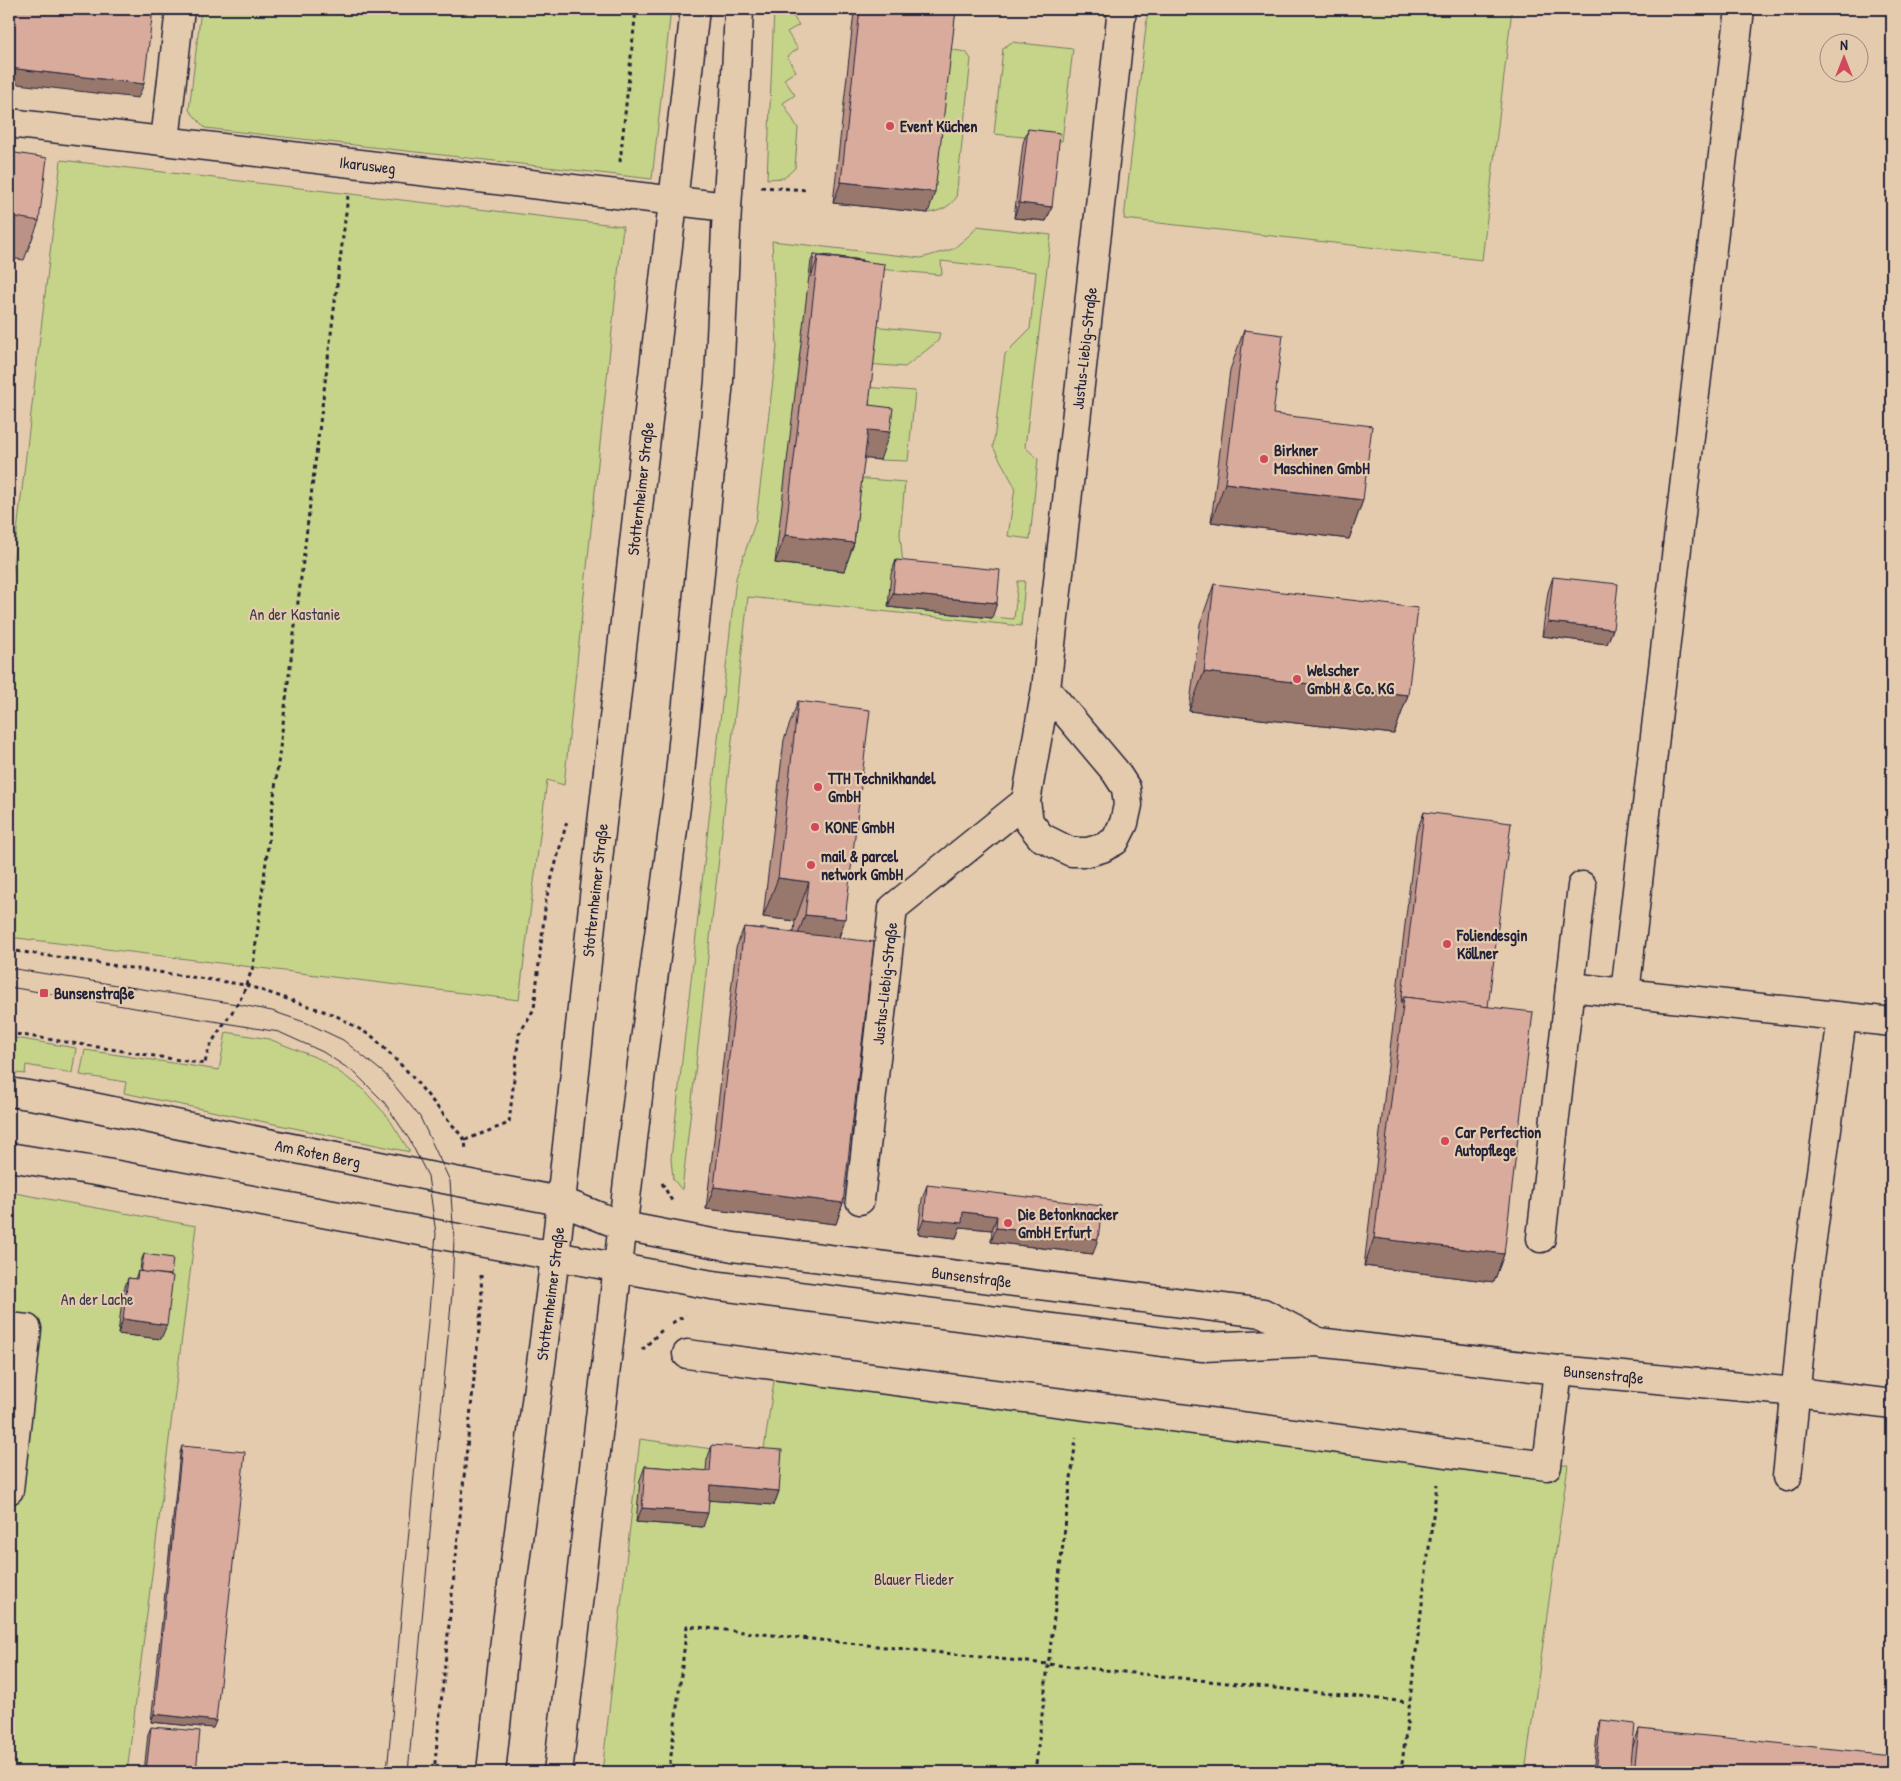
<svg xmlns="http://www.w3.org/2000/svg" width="1901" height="1781" viewBox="0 0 1901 1781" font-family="'Patrick Hand',sans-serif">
<rect width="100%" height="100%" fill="#e5cbad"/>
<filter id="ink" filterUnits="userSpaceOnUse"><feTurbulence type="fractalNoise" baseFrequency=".02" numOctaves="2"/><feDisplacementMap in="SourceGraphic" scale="10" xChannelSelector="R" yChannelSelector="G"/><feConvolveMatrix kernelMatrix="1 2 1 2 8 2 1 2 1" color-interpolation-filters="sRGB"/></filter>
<g filter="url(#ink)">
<!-- green -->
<g fill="#c5d488" stroke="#747b62">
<polygon points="201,9 671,9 652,179 205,128 189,110"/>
<polygon points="774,9 791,9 789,10 799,25 787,32 798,49 787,56 796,71 784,79 795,95 783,103 798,128 795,168 784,178 767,179"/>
<polygon points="1148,9 1512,9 1482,260 1124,219"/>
<polygon points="1012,42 1073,49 1062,141 994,134 1003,48"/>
<path d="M 946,49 L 966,52 L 971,59 L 956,198 C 948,208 940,211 928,213 Z"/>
<polygon points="61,160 623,226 564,785 547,780 519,1000 9,937 9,599"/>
<polygon points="977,226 1051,235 1025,447 1038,459 1030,539 1008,536 1015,487 993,447 1005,354 1030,329 1036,272 941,261 942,275 859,267 855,478 905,482 900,534 904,575 888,607 1014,619 1018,581 1025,581 1021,626 748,597 682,1190 673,1179 671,1159 736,578 756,520 777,347 772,241 921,258 953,249 972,233"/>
<polygon points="872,326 940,333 938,341 905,367 867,364"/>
<polygon points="864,387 915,391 908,461 880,460 883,436 859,433"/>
<polygon points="226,1032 269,1039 320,1059 361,1087 388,1117 410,1152 124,1093 126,1082 80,1075 85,1050 219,1070"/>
<polygon points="9,1037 76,1048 72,1073 26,1065 25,1074 9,1072"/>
<polygon points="9,1192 196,1226 127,1772 9,1772"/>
<polygon points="776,1367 1546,1466 1568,1465 1525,1772 602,1772 640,1439 763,1456"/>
</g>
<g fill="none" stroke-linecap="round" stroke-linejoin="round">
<!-- minor casing -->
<g stroke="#22223b" stroke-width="31">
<g id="minor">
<path id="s1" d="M 9,123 L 727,207"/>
<polyline points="165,141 180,9"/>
<path id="s2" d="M 1046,689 L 1115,771 L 1126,788 L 1128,805 L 1124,823 L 1115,841 L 1102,848 L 1088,852 L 1071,852 L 1041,837 L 1029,822 L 1026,801 L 1046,689 L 1122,9"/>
<polyline points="1570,987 1582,886"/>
<polyline points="1625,993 1740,9"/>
<path id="s3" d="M 860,1200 L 893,908 L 1026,801"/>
<polyline points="1541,1238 1570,987 1892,1022"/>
<polyline points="9,1327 27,1329 9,1490"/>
<polyline points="687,1354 1547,1466 1558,1370"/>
<polyline points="1787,1477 1808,1268 1842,1018"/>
</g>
</g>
<!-- major casing -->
<g stroke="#22223b" stroke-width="31">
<g id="major">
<path id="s4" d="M 9,1092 L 54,1099 L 428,1176 L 560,1201 L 623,1226 L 733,1247 L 1263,1313 L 1316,1341"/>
<path id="s5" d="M 9,1157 L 101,1172 L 712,1285 L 1203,1347 L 1317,1342 L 1558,1370 L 1797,1392 L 1892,1404"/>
<path id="s6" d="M 491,1772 L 506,1631 L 555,1257 L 602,823 L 695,9"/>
<polyline points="558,1772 642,1063 679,784 719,381 727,207 735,95 739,9"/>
</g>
</g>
<!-- path -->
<g stroke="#22223b" stroke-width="3" stroke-dasharray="4 4" stroke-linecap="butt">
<polyline points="620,162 636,9"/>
<polyline points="761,187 808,190"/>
<polyline points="9,950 246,985 253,967 348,196"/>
<path d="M 9,1033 L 205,1064 C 209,1034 238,1013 246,985 L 335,1015 L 373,1037 L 409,1073 L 465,1140 L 466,1150"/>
<polyline points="465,1140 509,1123 519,1034 534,1009 546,900 567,821"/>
<polyline points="662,1183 672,1201"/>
<polyline points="672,1323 686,1315"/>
<polyline points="642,1350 664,1328"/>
<polyline points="434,1772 482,1300 481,1275"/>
<polyline points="669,1772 687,1626 1408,1702"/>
<polyline points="1035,1772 1076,1438"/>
<polyline points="1401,1772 1437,1484"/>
</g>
<!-- minor -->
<use href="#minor" stroke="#e5cbad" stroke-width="28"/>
<!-- major -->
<use href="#major" stroke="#e5cbad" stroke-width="28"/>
<!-- tram -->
<g stroke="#22223b" stroke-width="1">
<polyline points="9,968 237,1004 272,1011 307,1023 343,1040 385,1074 420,1117 450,1181 454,1238 452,1293 408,1772"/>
<polyline points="9,987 279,1032 323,1052 355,1073 384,1102 409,1139 428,1176 436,1234 387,1772"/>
</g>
</g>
<!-- wall -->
<g fill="#bb9386" stroke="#22223b">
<polygon points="856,9 956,9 928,213 833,203 854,12"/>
<polygon points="1028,129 1052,207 1046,221 1014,218 1023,143"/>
<polygon points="9,152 39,221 24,260 9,258"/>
<polygon points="814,254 862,260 869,405 880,460 864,458 854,543 844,571 775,563 808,284 811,261"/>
<polygon points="1244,330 1273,414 1363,500 1349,539 1211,522 1230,370"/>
<polygon points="896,560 992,618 888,607 891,574"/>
<polygon points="1553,577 1613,629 1607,644 1542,636 1548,592"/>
<polygon points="1214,584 1408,695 1394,734 1189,711 1200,624"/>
<polygon points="798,701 845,919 839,938 843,1203 836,1224 706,1209 736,948 744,927 794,932 795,921 763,917 784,740"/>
<polygon points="1424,812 1488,1007 1504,1254 1494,1282 1364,1266 1416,833"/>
<polygon points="927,1185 1093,1254 991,1242 992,1230 960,1227 956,1238 918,1234 922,1199"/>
<polygon points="144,1254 161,1339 118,1334 123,1292 128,1278 135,1279 138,1271 140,1272 141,1261"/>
<polygon points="712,1445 779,1491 774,1505 709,1500 703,1527 636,1522 640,1480 645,1466 706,1471 707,1460"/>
<polygon points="182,1446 213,1728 151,1722 180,1453"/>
<polygon points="1601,1720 1632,1749 1639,1729 1892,1772 1593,1772 1598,1727"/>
<polygon points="151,1727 196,1772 144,1772 148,1734"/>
</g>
<!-- shaded-wall -->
<g fill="#98786d" stroke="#22223b">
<polygon points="9,68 144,84 138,98 9,83"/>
<polygon points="841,182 935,192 928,213 833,203"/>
<polygon points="1019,203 1052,207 1046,221 1014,218"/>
<polygon points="868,430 890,432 880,460 858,458"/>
<polygon points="1225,483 1363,500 1349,539 1211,522"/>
<polygon points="785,535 854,543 844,571 775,563"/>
<polygon points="893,593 997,603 992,618 888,607"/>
<polygon points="1548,622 1613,629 1607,644 1542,636"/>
<polygon points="1204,672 1408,695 1394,734 1189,711"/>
<polygon points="778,878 809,882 795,921 763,917"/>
<polygon points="805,915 845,919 831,959 791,954"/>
<polygon points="714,1187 843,1203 836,1224 706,1209"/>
<polygon points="963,1212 997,1216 992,1230 960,1227 956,1238 918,1234 924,1219"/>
<polygon points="996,1228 1098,1239 1093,1254 991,1242"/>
<polygon points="1374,1238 1504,1254 1494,1282 1364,1266"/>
<polygon points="123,1319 167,1325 161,1339 118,1334"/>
<polygon points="710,1485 779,1491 774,1505 705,1500"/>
<polygon points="642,1508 708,1513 703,1527 636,1522"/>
<polygon points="154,1714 216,1721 213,1728 151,1722"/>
</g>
<!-- building -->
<g fill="#d9ab9c" stroke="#22223b">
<polygon points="9,9 66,9 86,11 86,9 153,9 144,84 9,68"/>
<polygon points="860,9 956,9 935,192 841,182"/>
<polygon points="1028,129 1060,133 1052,207 1019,203"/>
<polygon points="9,152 47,158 39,221 9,216"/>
<polygon points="814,254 862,260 861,261 818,256 811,277"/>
<polygon points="818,256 885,264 869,405 893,408 890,432 868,430 854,543 785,535"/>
<polygon points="1244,330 1283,335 1273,414 1372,426 1363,500 1225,483"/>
<polygon points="896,560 1000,570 997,603 893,593"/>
<polygon points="1553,577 1618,584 1613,629 1548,622"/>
<polygon points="1214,584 1418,608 1408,695 1204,672"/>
<polygon points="798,701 870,710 845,919 805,915 809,882 778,878"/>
<polygon points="1424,812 1511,823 1488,1007 1404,997 1401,1003"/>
<polygon points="744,927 874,942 843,1203 714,1187"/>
<polygon points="1404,997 1533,1012 1504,1254 1374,1238"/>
<polygon points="927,1185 1102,1206 1098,1239 996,1228 997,1216 963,1212 962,1223 924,1219"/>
<polygon points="144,1254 173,1258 171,1275 141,1272"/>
<polygon points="138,1271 173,1276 167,1325 123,1319 128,1278 137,1279"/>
<polygon points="712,1445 782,1450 779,1491 710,1485 708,1513 642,1508 645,1466 710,1471"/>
<polygon points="182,1446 245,1452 216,1721 154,1714"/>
<polygon points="1601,1720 1635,1724 1630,1772 1595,1772"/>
<polygon points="151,1727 200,1731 196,1772 146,1772"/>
<polygon points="1639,1729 1892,1755 1892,1772 1634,1772"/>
</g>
</g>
<!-- markers -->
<g fill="#d1495b" stroke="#e5cbad" stroke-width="2">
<circle cx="890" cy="126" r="5"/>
<circle cx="1264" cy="459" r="5"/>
<circle cx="1297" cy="679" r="5"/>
<circle cx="818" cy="787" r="5"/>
<circle cx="815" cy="827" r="5"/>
<circle cx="811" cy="865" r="5"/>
<circle cx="1447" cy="944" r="5"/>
<rect x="39" y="988" width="10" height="10" rx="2.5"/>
<circle cx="1445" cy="1141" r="5"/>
<circle cx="1008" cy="1223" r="5"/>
</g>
<g text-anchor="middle" stroke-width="4.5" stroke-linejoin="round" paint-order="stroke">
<!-- poi labels -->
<g font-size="16" font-weight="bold" fill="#22223b" stroke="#e5cbad" text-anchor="start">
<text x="900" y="132">Event Küchen</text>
<text x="1274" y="456">Birkner<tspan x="1274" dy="18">Maschinen GmbH</tspan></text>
<text x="1307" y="676">Welscher<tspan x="1307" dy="18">GmbH &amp; Co. KG</tspan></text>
<text x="828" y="784">TTH Technikhandel<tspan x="828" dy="18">GmbH</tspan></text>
<text x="825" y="833">KONE GmbH</text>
<text x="821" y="862">mail &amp; parcel<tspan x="821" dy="18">network GmbH</tspan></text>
<text x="1457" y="941">Foliendesgin<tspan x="1457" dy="18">Köllner</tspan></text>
<text x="54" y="999">Bunsenstraße</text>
<text x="1455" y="1138">Car Perfection<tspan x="1455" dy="18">Autopflege</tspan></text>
<text x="1018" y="1220">Die Betonknacker<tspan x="1018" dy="18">GmbH Erfurt</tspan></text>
</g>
<!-- street labels -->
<g font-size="16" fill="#22223b" stroke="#e5cbad">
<text dy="6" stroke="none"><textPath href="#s1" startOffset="361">Ikarusweg</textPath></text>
<text dy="6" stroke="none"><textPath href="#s2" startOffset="760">Justus-Liebig-Straße</textPath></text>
<text dy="6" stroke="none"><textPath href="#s6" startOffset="1292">Stotternheimer Straße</textPath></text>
<text dy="6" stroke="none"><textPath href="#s6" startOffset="888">Stotternheimer Straße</textPath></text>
<text dy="6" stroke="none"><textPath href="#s3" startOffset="218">Justus-Liebig-Straße</textPath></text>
<text dy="6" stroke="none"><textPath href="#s4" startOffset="315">Am Roten Berg</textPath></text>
<text dy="6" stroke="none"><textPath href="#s4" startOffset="982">Bunsenstraße</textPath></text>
<text dy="6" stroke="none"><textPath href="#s6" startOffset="482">Stotternheimer Straße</textPath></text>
<text dy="6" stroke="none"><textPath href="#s5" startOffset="1612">Bunsenstraße</textPath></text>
</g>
<!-- park labels -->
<g font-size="16" fill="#3a3d47" stroke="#e5cbad">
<text x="295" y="620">An der Kastanie</text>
<text x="97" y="1305">An der Lache</text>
<text x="914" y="1585">Blauer Flieder</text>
</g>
</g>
<!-- margin -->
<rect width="1901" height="1781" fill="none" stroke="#e5cbad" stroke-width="30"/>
<rect x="15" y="15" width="1871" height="1751" fill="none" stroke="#22223b" stroke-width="2" filter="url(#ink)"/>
<!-- north arrow -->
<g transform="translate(1844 58)"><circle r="24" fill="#e5cbad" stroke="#97877f"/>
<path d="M0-4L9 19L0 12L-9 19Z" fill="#d1495b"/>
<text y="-8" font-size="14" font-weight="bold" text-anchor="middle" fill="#22223b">N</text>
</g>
</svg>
